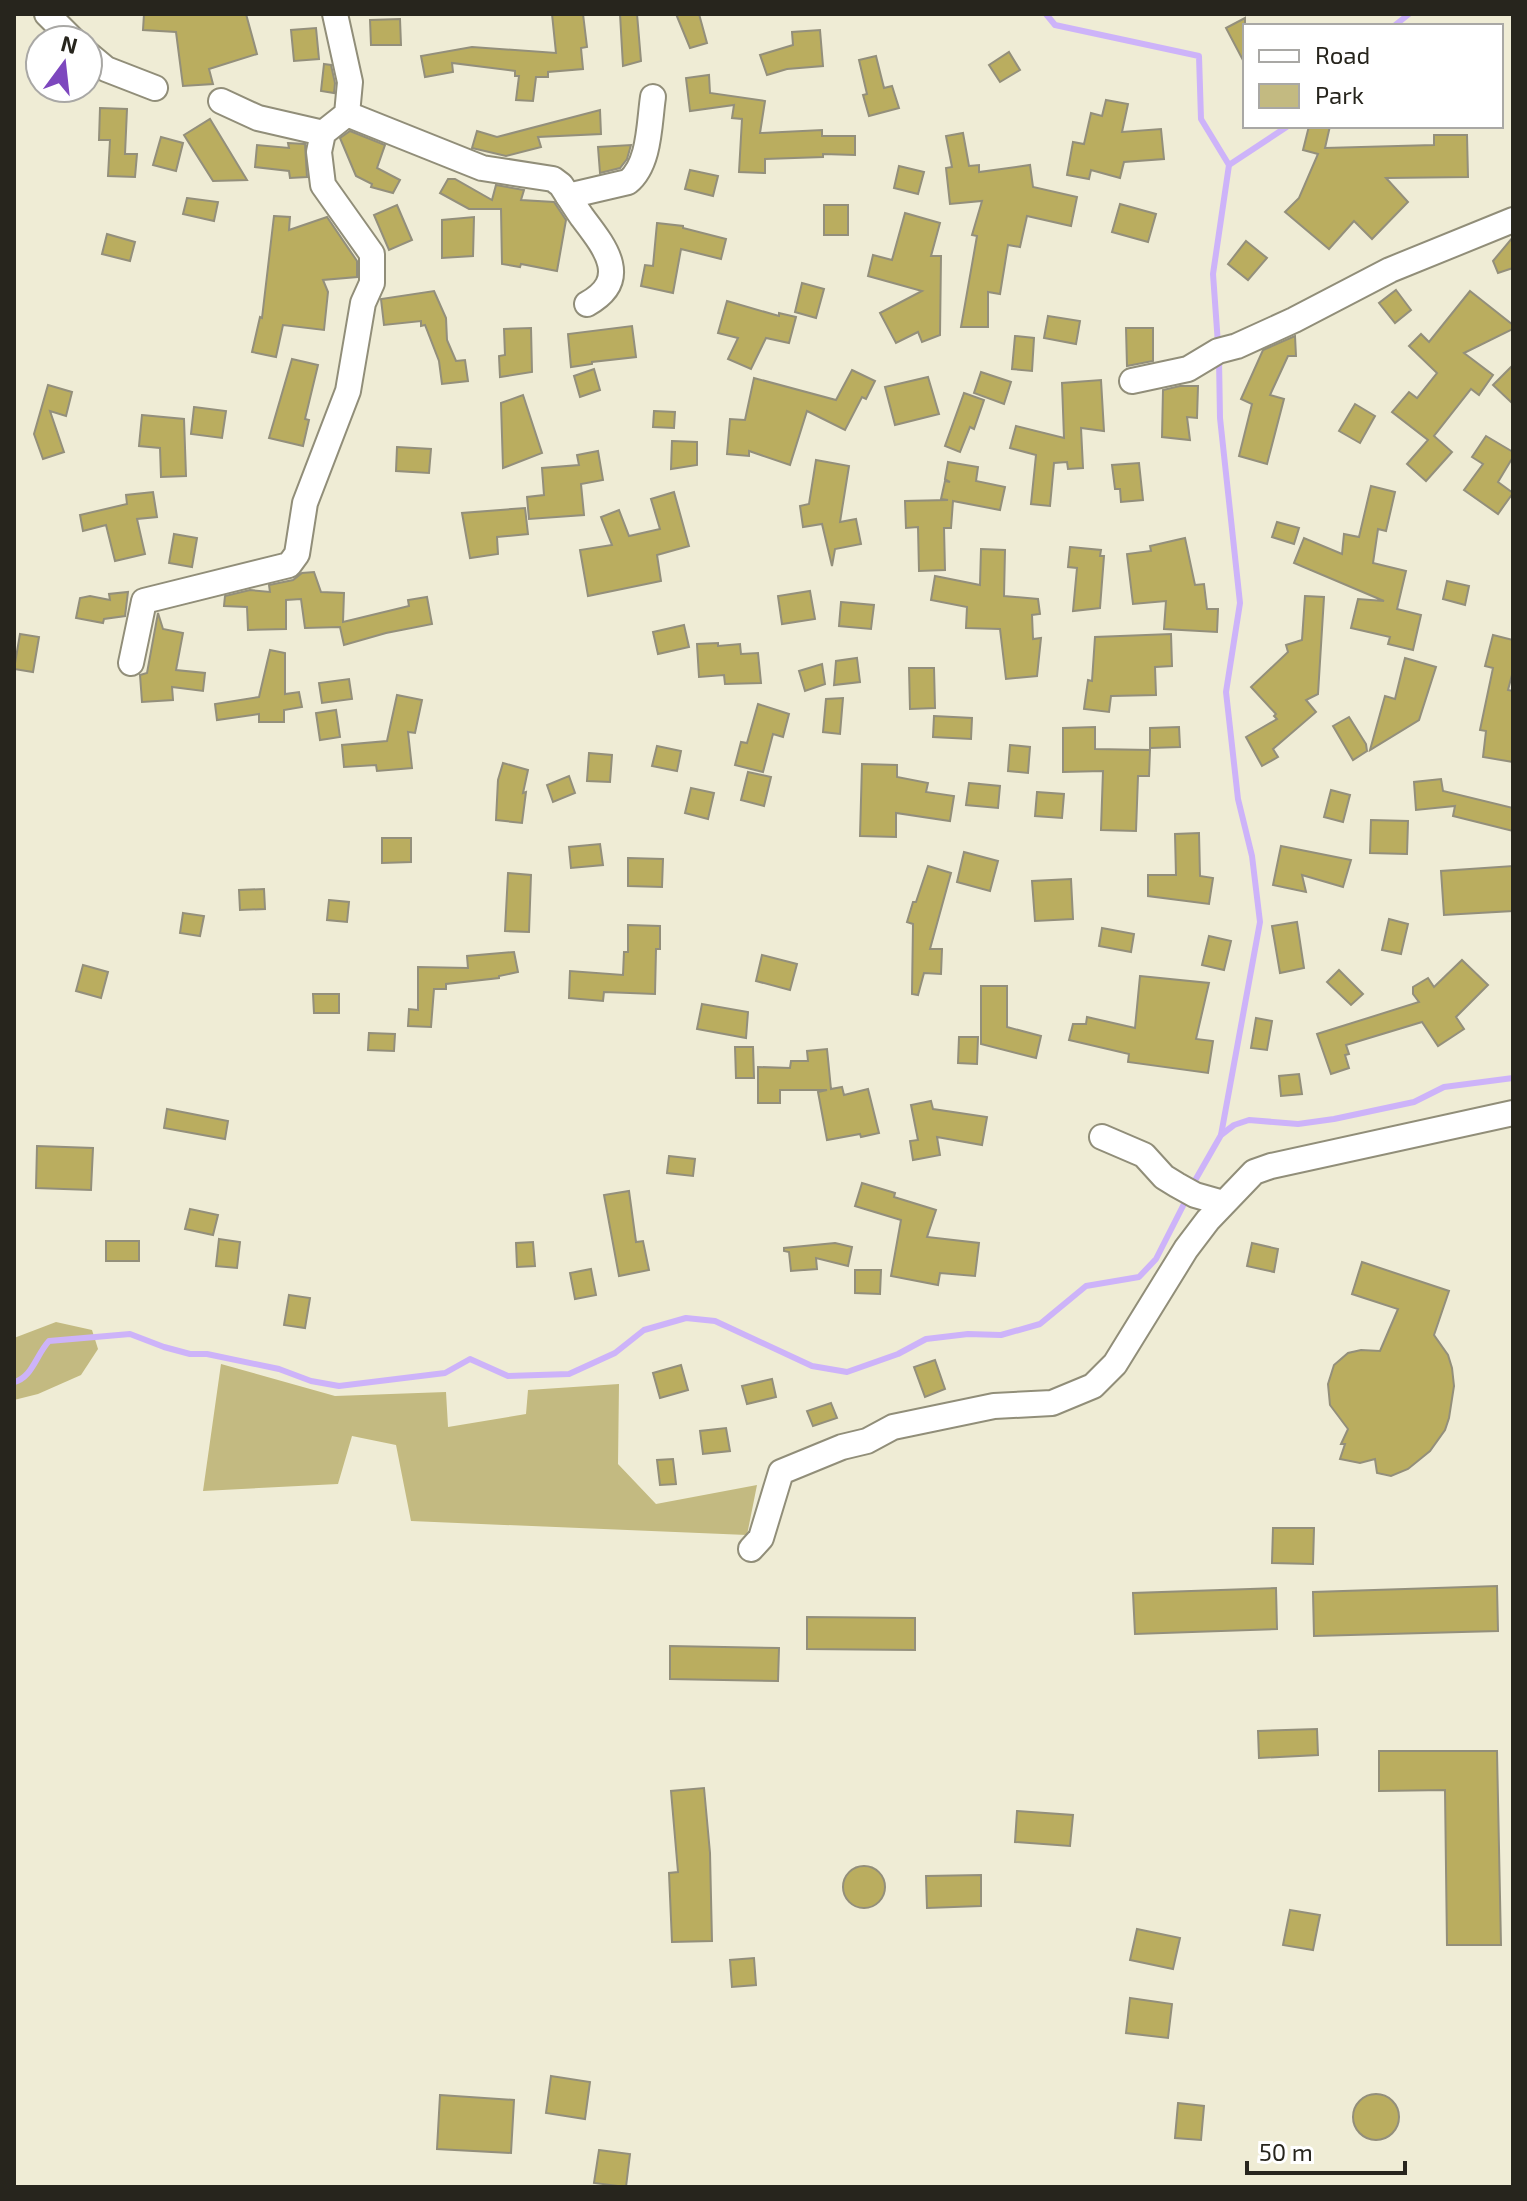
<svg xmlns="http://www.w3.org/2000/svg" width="1527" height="2201" viewBox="0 0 1527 2201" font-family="'Exo 2',sans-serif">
<rect width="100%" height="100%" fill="#efecd5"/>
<!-- green -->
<g fill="#c3ba81">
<polygon points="56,1322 92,1330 98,1349 81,1375 38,1394 14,1400 14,1338"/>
<polygon points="221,1364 335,1396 446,1392 448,1427 526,1414 528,1390 619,1384 618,1464 656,1504 757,1485 747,1535 411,1521 396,1445 352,1436 338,1484 203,1491"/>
</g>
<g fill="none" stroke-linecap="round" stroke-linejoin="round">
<!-- stream -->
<g stroke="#cdb3f9" stroke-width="6">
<polyline points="1046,14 1055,25 1199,56 1201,119 1229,165 1213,274 1218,344"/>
<polyline points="1394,26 1409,14"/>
<polyline points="1229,165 1288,126"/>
<polyline points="1219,359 1220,418 1240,603 1226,692 1238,799 1252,856 1260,922 1221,1135"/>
<polyline points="1193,1184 1221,1135 1234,1125 1249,1120 1298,1124 1334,1119 1414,1102 1444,1087 1513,1078"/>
<path d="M 14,1382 C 32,1378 36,1355 49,1341 L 130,1334 L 164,1347 L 190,1354 L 207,1354 L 279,1369 L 311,1381 L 339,1386 L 445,1373 L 470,1359 L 508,1376 L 569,1374 L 615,1353 L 644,1330 L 686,1318 L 715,1321 L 812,1366 L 847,1372 L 898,1354 L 926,1339 L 968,1334 L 1001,1335 L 1040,1324 L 1086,1286 L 1139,1277 L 1156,1259 L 1187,1198"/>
</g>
</g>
<!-- building -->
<g fill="#baad5f" stroke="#938f7b" stroke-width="2">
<polygon points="144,14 246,14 257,54 209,69 213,84 183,86 176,32 143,30"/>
<polygon points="552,14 583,14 587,47 581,48 583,69 548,72 548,77 536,77 533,101 516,100 519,76 515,76 515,71 452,63 453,72 425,77 421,56 472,47 556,53"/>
<polygon points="620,14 637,14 641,61 623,66"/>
<polygon points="676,14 699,14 707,43 690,48"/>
<polygon points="1245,18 1245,64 1226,28"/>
<polygon points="400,19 401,45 371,45 370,20"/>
<polygon points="316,28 319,59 294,61 291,30"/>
<polygon points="820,30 823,66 787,69 767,75 760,55 793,45 792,32"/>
<polygon points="1009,52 1020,70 1000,82 989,65"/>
<polygon points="876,56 884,88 892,86 899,108 869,116 863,95 867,94 859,60"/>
<polygon points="324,64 331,65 335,83 334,93 321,91"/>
<polygon points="709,75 710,93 765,101 760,133 822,130 822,136 855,136 855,155 823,154 823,157 765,159 765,173 739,172 742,119 732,118 734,105 690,111 686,78"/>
<polygon points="1106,100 1128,104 1122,132 1161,129 1164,159 1124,162 1120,178 1091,170 1089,179 1067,175 1073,142 1084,144 1091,113 1102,116"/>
<polygon points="100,108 127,109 125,154 137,154 135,177 108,176 110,140 99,140"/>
<polygon points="600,110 601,134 538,137 541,147 506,156 472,148 477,131 497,137"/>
<polygon points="210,119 247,180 213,181 184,135"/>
<polygon points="1309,126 1330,126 1325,148 1434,145 1434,135 1467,135 1468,177 1386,178 1408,202 1372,239 1354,221 1329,249 1285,212 1299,198 1318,154 1303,150"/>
<polygon points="350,131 385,145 377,168 400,180 393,193 371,187 372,184 356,176 340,138"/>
<polygon points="963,133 969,166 979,165 979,172 1030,165 1033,187 1077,197 1071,226 1027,216 1020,247 1008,245 1000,294 988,292 988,327 961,327 977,236 972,235 982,201 950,204 946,168 952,167 946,136"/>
<polygon points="161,137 183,143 176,171 153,165"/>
<polygon points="288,143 305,144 307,177 290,178 289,171 255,167 257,145 289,148"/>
<polygon points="631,145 627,159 620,168 600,173 598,147"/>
<polygon points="899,166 924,172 918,194 894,188"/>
<polygon points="690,170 718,176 713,196 685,189"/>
<polygon points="448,179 455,179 492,200 496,185 524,190 521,200 554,202 566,220 557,271 521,264 520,267 502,264 501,209 469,209 440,193"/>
<polygon points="187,198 218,202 214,221 183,214"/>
<polygon points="1120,204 1156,214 1148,242 1112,232"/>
<polygon points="397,205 412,240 389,250 374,215"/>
<rect x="824" y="205" width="24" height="30"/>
<polygon points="905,213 940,223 931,256 941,256 940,335 922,342 918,332 896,343 880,313 922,291 868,276 873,255 892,260"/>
<polygon points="274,216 290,217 289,230 327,217 357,261 357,277 323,280 328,292 324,330 283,325 276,357 252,352 260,317 262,318"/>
<polygon points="474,217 473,256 442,258 442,220"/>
<polygon points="657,223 683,226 683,228 726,239 721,259 681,249 673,293 641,286 645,265 653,266"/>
<polygon points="107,234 135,242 130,261 102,254"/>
<polygon points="1513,237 1513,268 1498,273 1493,261"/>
<polygon points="1246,241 1267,258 1248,280 1228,264"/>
<polygon points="802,283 824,289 816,318 795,312"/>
<polygon points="1396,290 1411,310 1395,323 1379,303"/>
<polygon points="434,291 446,318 447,340 456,361 465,360 468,381 442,384 439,361 425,325 421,326 421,321 384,325 381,299"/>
<polygon points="1470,291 1513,325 1513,329 1464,353 1493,375 1479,395 1471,389 1434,436 1452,452 1426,481 1407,464 1428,440 1392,412 1409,392 1417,398 1437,373 1409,346 1421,334 1429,342"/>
<polygon points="727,301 779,316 779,313 796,317 789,343 766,338 751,369 728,359 738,338 718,333"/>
<polygon points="1048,316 1080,321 1076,344 1044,338"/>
<polygon points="632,326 636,357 592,362 592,364 571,367 568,334"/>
<polygon points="531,328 532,372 500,377 499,356 505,355 504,329"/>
<polygon points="1126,328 1153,328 1153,361 1127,366"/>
<polygon points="1015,336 1034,338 1032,371 1012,369"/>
<polygon points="1295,336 1296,356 1288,356 1270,395 1284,399 1267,464 1239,456 1252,404 1241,399 1263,350"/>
<polygon points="292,359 318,365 305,419 309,420 303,446 269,438"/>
<polygon points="1513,365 1513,404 1493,385"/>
<polygon points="594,369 600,390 580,397 574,376"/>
<polygon points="852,370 875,381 866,399 862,397 845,430 807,411 790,465 749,451 749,456 727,454 730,419 745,420 754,378 836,400"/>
<polygon points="981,372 1011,382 1004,404 974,393"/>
<polygon points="928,377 939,414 895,425 885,387"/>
<polygon points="1101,380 1104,431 1081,428 1083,468 1068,469 1067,462 1054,463 1050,506 1031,504 1036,455 1010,448 1016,426 1064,438 1062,383"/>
<polygon points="48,385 72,392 66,416 50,411 64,452 43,459 34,434"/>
<polygon points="1180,386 1198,386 1197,418 1187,417 1190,440 1162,437 1163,390"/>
<polygon points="964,393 984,400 974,429 970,427 960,452 945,446"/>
<polygon points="523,395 542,453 503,468 501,403"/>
<polygon points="1355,404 1375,416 1360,443 1339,431"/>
<polygon points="194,407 226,411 222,438 191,434"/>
<polygon points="654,411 675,412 674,428 653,427"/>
<polygon points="142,415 184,419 186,476 161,477 160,448 139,446"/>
<polygon points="1486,436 1513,452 1513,457 1498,482 1513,493 1498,514 1464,490 1483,464 1472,457"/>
<polygon points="672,441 697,442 697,465 671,469"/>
<polygon points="397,447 431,449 429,473 396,471"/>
<polygon points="598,451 603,480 581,484 584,515 529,519 527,497 544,495 542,468 579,465 577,455"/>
<polygon points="816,460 849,466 840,522 856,519 861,544 835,549 832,566 822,524 803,527 800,506 809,504"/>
<polygon points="948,462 978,467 976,481 1005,487 1000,510 953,501 951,528 944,528 945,570 919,571 918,527 906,528 905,501 948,500 941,499 945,481 950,482 945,479"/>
<polygon points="1139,463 1143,500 1121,502 1120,489 1115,489 1112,465"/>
<polygon points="1371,486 1395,492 1386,531 1378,529 1373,563 1406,571 1397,609 1421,615 1413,650 1388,644 1390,637 1351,628 1358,599 1384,601 1294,563 1304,538 1342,554 1344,534 1359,537"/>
<polygon points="153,492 157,517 137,519 145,554 115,561 106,525 83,531 80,515 127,504 126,495"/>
<polygon points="674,492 689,546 657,555 661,581 588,596 580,550 612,545 601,517 619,510 629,536 660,529 651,499"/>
<polygon points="525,508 528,534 497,537 498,554 470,558 462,513"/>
<polygon points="1277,522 1299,528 1294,544 1272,537"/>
<polygon points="174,534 197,538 192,567 169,563"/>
<polygon points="1185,538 1195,585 1204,584 1207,609 1218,609 1217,632 1164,629 1166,601 1133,604 1127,554 1151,551 1150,546"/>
<polygon points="1070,547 1101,550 1100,556 1104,556 1100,608 1073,611 1077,568 1068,567"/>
<polygon points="981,549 1005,550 1004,596 1038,599 1040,614 1032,615 1033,639 1041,638 1037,676 1006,679 1000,629 966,628 967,607 931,600 935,576 980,585"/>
<polygon points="314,572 321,592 344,593 343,622 409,606 408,600 427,597 432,624 386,633 344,645 340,627 305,628 301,599 286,600 286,629 248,630 247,607 224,606 225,596 250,590 270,592 269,585 293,580 302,573"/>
<polygon points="1447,581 1469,586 1465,605 1443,599"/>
<polygon points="810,591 815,619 782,624 778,596"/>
<polygon points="128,592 125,616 104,619 103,623 76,618 80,598 90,596 110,600 109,594"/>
<polygon points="1305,596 1324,597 1318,694 1306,700 1316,712 1273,749 1278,757 1262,766 1246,737 1277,719 1274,716 1276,714 1251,687 1288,652 1286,645 1302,640"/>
<polygon points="841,602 874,605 871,629 839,626"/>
<polygon points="158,613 163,629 183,633 176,670 205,673 203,691 172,687 173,700 142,702 140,675 147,673"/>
<polygon points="684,625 689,647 658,654 653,632"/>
<polygon points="20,634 39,637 33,672 14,669"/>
<polygon points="1171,634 1172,666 1155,667 1156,695 1111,696 1109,712 1084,709 1088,680 1092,681 1095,637"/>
<polygon points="1493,635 1513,640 1513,671 1508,690 1513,691 1513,762 1483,757 1486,731 1480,730 1493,668 1485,666"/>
<polygon points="718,643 718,646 740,644 741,654 758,653 761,683 725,684 724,675 699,677 697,644"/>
<polygon points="270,650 285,653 285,694 299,692 302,707 284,710 284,722 259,722 259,714 217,720 215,704 259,697"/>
<polygon points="857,658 860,682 834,685 836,661"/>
<polygon points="1405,658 1436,667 1419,720 1370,750 1385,696 1395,699"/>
<polygon points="822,664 825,684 805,691 799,671"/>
<polygon points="909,668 934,668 935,708 910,709"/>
<polygon points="349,679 352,699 322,703 319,683"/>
<polygon points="397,695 422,700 415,733 408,732 412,768 377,771 376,765 344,767 342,745 387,741"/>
<polygon points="843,698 840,734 823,732 826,699"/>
<polygon points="758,704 789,714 783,737 773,734 763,772 735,765 741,742 747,743"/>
<polygon points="336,710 340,737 320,740 316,713"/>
<polygon points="934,716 972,718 971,739 933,737"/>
<polygon points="1349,717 1366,744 1367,751 1353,760 1333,726"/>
<polygon points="1095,727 1095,749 1150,750 1149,776 1138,776 1136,831 1101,830 1103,771 1063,772 1063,728"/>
<polygon points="1179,727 1180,747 1150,748 1150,728"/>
<polygon points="1010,745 1030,747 1028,773 1008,771"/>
<polygon points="657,746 681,751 677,771 652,766"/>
<polygon points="589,753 612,755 610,782 587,781"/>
<polygon points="503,763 528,770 523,793 526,792 522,823 496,820 498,780"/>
<polygon points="862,764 897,765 897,777 928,783 926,792 954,796 950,821 896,813 896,837 860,836"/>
<polygon points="748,772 771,777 764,806 741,800"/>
<polygon points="569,776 575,793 553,802 547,785"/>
<polygon points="1441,779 1443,791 1513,808 1513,831 1453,816 1455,806 1416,810 1414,782"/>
<polygon points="969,783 1000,786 998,808 966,805"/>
<polygon points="691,788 714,793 708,819 685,813"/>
<polygon points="1331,790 1350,795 1343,822 1324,817"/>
<polygon points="1037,792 1064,794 1062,818 1035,816"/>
<polygon points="1371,820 1408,821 1407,854 1370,853"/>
<polygon points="1199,833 1200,876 1213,878 1209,904 1148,896 1148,875 1176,875 1175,834"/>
<polygon points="382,838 411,838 411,862 382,863"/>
<polygon points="600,844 603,865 571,868 569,847"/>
<polygon points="1281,846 1351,860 1343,887 1302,875 1306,892 1273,885"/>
<polygon points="964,852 998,861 990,891 957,882"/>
<polygon points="628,858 663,859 662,887 628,886"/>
<polygon points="928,866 951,873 930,949 942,949 941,974 924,973 918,995 912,994 913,924 907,922 913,902 916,902"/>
<polygon points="1513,866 1513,911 1444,915 1441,871"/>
<polygon points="508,873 531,875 529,932 505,931"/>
<polygon points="1071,879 1073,919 1035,921 1032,881"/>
<polygon points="264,889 265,909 240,910 239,890"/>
<polygon points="329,900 349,902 347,922 327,920"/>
<polygon points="183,913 204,916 200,936 180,933"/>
<polygon points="1389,919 1408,924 1401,954 1382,950"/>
<polygon points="1297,922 1304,968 1280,973 1272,926"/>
<polygon points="628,925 660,926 660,949 656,949 655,994 604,992 603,1001 569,998 570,971 623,975 624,952 628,952"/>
<polygon points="1102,928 1134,934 1131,952 1099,946"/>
<polygon points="1209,936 1231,941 1224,970 1202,965"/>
<polygon points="514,952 518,972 499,976 499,978 446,984 446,989 434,989 431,1027 408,1026 409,1009 418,1010 418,967 468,968 467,956"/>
<polygon points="762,955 797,964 790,990 756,981"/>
<polygon points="1462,960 1488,985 1456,1017 1464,1029 1438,1046 1422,1022 1346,1045 1349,1054 1345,1055 1349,1068 1331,1074 1317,1034 1419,1002 1413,994 1413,987 1428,978 1434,987"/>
<polygon points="83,965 108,972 101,998 76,991"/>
<polygon points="1339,970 1363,994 1351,1005 1327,982"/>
<polygon points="1140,976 1209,983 1196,1039 1213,1041 1208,1073 1128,1062 1129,1054 1069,1040 1073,1024 1086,1024 1087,1017 1135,1028"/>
<polygon points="981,986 1007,986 1007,1027 1041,1036 1036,1058 981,1044"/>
<polygon points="313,994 339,994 339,1013 314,1013"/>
<polygon points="702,1004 748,1012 746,1038 697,1029"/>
<polygon points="1256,1018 1272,1021 1267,1050 1251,1048"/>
<polygon points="369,1033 395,1034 394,1051 368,1050"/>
<polygon points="959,1037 978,1037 977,1064 958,1063"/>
<polygon points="735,1047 753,1047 754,1078 736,1078"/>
<polygon points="827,1049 831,1089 842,1087 844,1095 868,1089 879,1133 861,1137 860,1134 827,1140 818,1092 827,1090 780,1090 780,1103 758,1103 758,1067 790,1068 791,1061 808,1061 807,1051"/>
<polygon points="1299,1074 1302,1094 1281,1096 1279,1076"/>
<polygon points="931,1101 933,1109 987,1117 982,1145 937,1137 940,1155 913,1160 910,1141 918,1140 911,1105"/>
<polygon points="167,1109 228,1121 225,1139 164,1128"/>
<polygon points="37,1146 93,1148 91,1190 36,1188"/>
<polygon points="669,1156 695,1159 693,1176 667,1173"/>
<polygon points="862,1183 895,1193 894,1197 936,1210 927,1237 979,1243 975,1276 940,1273 938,1285 891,1276 901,1220 855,1206"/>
<polygon points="629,1191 636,1242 643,1241 649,1270 619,1276 604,1195"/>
<polygon points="190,1209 218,1215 213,1235 185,1229"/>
<polygon points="219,1239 240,1242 237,1268 216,1266"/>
<rect x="106" y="1241" width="33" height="20"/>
<polygon points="533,1242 535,1266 517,1267 516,1243"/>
<polygon points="835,1243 852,1247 848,1266 816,1258 817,1269 791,1271 789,1252 784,1251 784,1248"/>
<polygon points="1252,1243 1278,1249 1274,1272 1247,1266"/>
<polygon points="1362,1262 1449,1291 1434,1335 1448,1355 1452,1368 1454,1386 1449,1418 1445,1430 1430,1451 1408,1469 1391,1476 1377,1473 1375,1459 1360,1463 1340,1459 1345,1444 1341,1444 1348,1429 1330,1405 1328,1384 1334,1365 1348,1353 1361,1350 1380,1351 1398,1309 1352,1294"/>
<polygon points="591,1269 596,1295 575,1299 570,1273"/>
<polygon points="855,1270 881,1270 880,1294 855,1293"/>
<polygon points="289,1295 310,1298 305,1328 284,1325"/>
<polygon points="935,1360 945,1389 925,1397 914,1367"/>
<polygon points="681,1365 688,1390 660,1398 653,1373"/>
<polygon points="772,1379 776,1397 747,1404 742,1386"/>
<polygon points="831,1403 837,1418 813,1426 807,1411"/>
<polygon points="726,1428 730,1451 703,1454 700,1431"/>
<polygon points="673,1459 676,1484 660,1485 657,1460"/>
<polygon points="1273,1528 1314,1528 1313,1564 1272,1563"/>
<polygon points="1497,1586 1498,1631 1314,1636 1313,1592"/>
<polygon points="1276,1588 1277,1629 1135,1634 1133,1593"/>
<polygon points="807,1617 915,1618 915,1650 807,1649"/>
<polygon points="670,1646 779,1648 778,1681 670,1679"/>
<polygon points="1317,1729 1318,1755 1259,1758 1258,1731"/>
<polygon points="1379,1751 1497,1751 1501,1945 1447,1945 1445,1790 1379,1791"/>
<polygon points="704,1788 710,1853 712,1941 672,1942 669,1873 678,1872 671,1791"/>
<polygon points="1017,1811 1073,1815 1070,1846 1015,1842"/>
<circle cx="864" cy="1887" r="21"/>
<polygon points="981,1875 981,1906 927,1908 926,1876"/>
<polygon points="1290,1910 1320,1915 1313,1950 1283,1945"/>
<polygon points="1137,1929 1180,1938 1173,1969 1130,1960"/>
<polygon points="754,1958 756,1985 732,1987 730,1960"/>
<polygon points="1130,1998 1172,2004 1168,2038 1126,2033"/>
<polygon points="551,2076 590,2082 585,2119 546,2113"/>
<circle cx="1376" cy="2117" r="23"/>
<polygon points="440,2095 514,2100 511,2153 437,2149"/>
<polygon points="1178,2103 1204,2106 1201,2140 1175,2138"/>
<polygon points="599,2150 630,2154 626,2187 594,2183"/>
</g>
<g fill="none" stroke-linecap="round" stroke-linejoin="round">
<!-- street casing -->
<g stroke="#918e79" stroke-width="28">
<g id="street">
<polyline points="47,14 73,40"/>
<polyline points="88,54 106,69 155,88"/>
<polyline points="221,101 258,118 323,133"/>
<path d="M 347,114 L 482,168 L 553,179 L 561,185 C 568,196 575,207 582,217 C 604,246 632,279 587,304"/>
<path d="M 568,196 L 628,182 C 650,164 649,124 653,97"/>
<polyline points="1132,381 1188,369 1218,351 1237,346 1294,320 1390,270 1513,220"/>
<polyline points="131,663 144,601 289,565 297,554 305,503 348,391 363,303 372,283 372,254 323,185 319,152 323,133 347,114 350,82 335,14"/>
<polyline points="1102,1137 1144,1155 1164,1177 1177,1185 1195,1195 1223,1203"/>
<polyline points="751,1549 761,1538 781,1472 842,1447 867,1441 893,1427 994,1406 1052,1403 1093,1386 1115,1364 1186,1249 1208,1220 1254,1172 1271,1166 1513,1113"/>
</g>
</g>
<!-- street -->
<use href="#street" stroke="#fff" stroke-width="24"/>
</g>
<!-- border -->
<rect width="1527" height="2201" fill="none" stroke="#27251d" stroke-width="32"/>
<!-- legend -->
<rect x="1243" y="24" width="260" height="104" fill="#ffffff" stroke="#a9a8a5" stroke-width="2"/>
<rect x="1259" y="50" width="40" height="12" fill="#ffffff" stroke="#a9a8a5" stroke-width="2"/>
<text x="1315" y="64" font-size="24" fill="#27251d">Road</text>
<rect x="1259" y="84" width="40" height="24" fill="#c3ba81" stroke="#a9a8a5" stroke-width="2"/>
<text x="1315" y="104" font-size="24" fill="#27251d">Park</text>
<!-- north arrow -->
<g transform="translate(64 64) rotate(15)"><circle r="38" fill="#ffffff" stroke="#a9a8a5" stroke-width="2"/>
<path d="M0-6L14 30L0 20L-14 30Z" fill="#7d47be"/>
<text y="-12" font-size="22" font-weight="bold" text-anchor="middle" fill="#27251d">N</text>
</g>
<!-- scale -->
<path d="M1247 2161v12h158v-12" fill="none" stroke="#27251d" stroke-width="4"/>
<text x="1259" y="2161" font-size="24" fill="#27251d" stroke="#ffffff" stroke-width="6" paint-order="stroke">50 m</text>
</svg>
